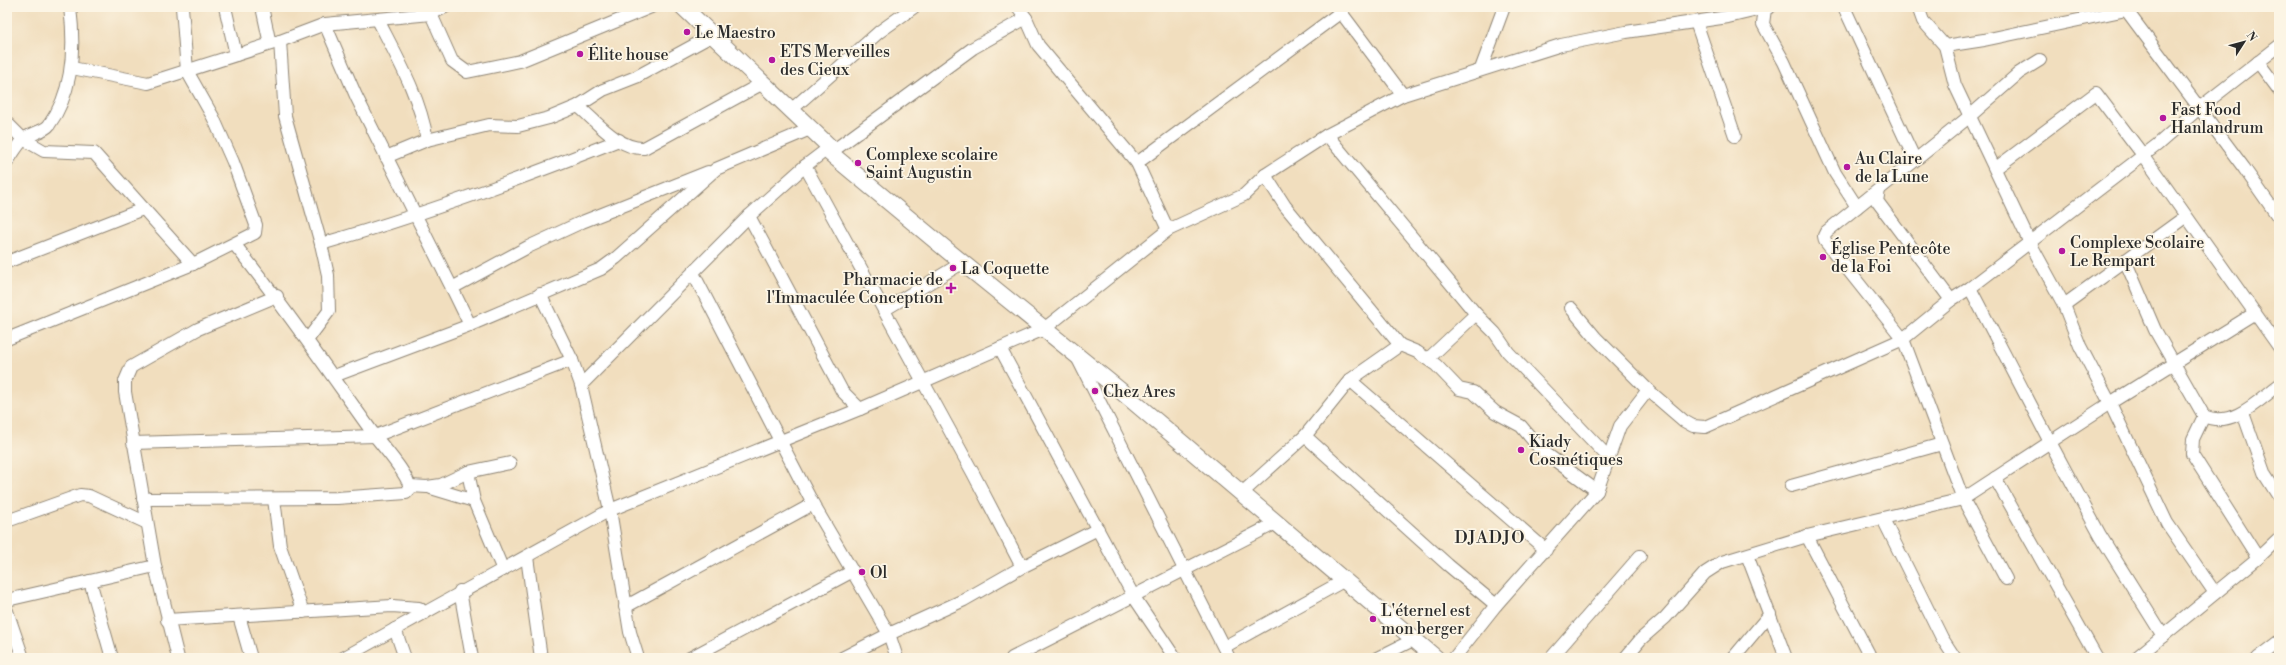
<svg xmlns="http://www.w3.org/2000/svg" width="2286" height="665" viewBox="0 0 2286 665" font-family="'Libre Bodoni',serif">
<rect width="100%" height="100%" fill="#fcf5e5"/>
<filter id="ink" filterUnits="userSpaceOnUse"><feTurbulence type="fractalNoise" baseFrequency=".025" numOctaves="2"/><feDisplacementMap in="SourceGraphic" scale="8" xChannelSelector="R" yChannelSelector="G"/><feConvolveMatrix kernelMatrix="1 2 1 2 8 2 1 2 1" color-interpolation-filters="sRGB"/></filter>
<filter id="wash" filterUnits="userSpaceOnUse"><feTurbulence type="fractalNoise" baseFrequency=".012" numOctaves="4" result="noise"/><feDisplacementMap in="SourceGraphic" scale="16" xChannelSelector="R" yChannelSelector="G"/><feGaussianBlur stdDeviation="0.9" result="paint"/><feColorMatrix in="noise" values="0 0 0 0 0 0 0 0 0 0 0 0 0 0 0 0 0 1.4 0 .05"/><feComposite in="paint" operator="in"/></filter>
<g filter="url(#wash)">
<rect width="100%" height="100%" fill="#f1debe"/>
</g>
<g filter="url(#ink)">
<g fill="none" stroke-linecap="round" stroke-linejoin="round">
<!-- minor casing -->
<g stroke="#8e8474" stroke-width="14">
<g id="minor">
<polyline points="225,7 236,55"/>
<polyline points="262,7 270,44"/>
<polyline points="1018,7 1026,18 1038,45 1137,163 1168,230"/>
<polyline points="1337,7 1403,95"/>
<polyline points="1844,7 1915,160"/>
<polyline points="1918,7 1923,21 1945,46 1955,85 2029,241 2064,305 2080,346 2110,403 2167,523 2215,593"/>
<polyline points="2124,7 2244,168 2279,218"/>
<polyline points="1765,9 1763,24 1784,62 1835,173 1857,207"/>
<polyline points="431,14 452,61 467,72 520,61 651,7"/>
<path d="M 378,20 C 398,59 420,97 427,140"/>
<polyline points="1696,22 1735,136"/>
<polyline points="325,24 356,96 452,288"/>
<polyline points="280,41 285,116 321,244 328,275 329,311 308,339"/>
<polyline points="1945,46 1984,40 2126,10 2130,7"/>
<polyline points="2258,62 2279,90"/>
<polyline points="72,68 148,83 280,41 325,24 431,14 445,7"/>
<polyline points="1481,69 1504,7"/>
<path d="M 578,106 C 597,122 618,149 644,148 L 763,83"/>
<polyline points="790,111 879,32 914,7"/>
<polyline points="7,123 23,139 44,151 94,153 193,264"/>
<polyline points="1327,135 1476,314 1495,333 1508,352 1609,458"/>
<polyline points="830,153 973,48 1026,18"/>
<polyline points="386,157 427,140 489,125 518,126 549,118 578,106 603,90 636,77 713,35"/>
<path d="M 7,162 C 12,155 18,143 25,138 C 32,133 45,131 49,125 C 73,92 75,46 70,7"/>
<polyline points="1137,163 1341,12"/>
<polyline points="805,166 973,473 1022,567"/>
<polyline points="1996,168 2096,93 2143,155 2279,347"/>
<polyline points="1265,175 1285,206 1400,345 1417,352 1436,365 1459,389 1473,392 1495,412 1521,426 1541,450 1597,491"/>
<polyline points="1879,190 1877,201 1951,300"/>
<polyline points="749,216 842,391 860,409"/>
<path d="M 321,244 C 422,215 521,179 619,140"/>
<path d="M 2125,260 L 2155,330 L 2204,416 C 2232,429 2259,400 2279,385"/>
<polyline points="7,262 143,209"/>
<polyline points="693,273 813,504 889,634 897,658"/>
<polyline points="1970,288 2050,442 2100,535 2163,636"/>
<polyline points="540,294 572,360 581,385 610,510 630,632 638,658"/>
<polyline points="2064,305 2185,217"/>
<polyline points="1571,308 1596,338 1648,390 1684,421 1693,426 1705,427 1903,339 1951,300 1970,288 2157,145 2198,109 2279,46"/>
<polyline points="884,310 962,263"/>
<polyline points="470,325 452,288 528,247 582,222 708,172"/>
<polyline points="7,339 193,264 255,233 256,225 233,162 213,117 187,71 182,7"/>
<polyline points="1000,348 1134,597 1175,658"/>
<polyline points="1077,357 1229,658"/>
<polyline points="1428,359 1476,314"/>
<polyline points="334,376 470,325 601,269 616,258 716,169 810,129"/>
<polyline points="1350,380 1546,550"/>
<polyline points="581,385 749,216 805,166 830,147"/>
<polyline points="2243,413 2265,475 2279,497"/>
<polyline points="2204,416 2193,439 2192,454 2258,558"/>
<polyline points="1305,436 1448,565 1496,605"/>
<polyline points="133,443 375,436 572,360"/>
<polyline points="468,472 474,501 503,570"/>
<polyline points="1995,478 2097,658"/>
<polyline points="410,486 427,487 441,485 468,472 510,463"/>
<polyline points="1791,486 1942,444"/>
<polyline points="431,488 474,501"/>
<polyline points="1242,493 1305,436 1350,380 1400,345"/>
<path d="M 143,499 L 337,498 L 406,493 L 410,489 C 409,475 384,448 375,436 C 329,372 285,307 235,245"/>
<polyline points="274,499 280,546 303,612"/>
<polyline points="1883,519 1942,638 1955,658"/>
<polyline points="7,521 80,495 89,496 147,523"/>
<polyline points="1807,536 1871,658"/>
<polyline points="1747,555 1786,658"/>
<polyline points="527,557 541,658"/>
<polyline points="2006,579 1963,499 1903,339 1825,241 1824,236 1826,232 1970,116 2019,73 2040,60"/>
<polyline points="90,581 112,658"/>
<polyline points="460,591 472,658"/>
<polyline points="7,600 155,566"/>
<polyline points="625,607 813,504"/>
<polyline points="7,611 23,658"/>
<polyline points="239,616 251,658"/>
<polyline points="167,620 392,606 419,608 425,613"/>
<polyline points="395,629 405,658"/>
<polyline points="1224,647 1345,580"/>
<polyline points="178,658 155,566 125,392 125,381 131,367 198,329 277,296"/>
<polyline points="343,658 610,510 860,409 1044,329 1168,230 1244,195 1265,175 1327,135 1403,95 1561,45 1626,32 1728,17 1770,7"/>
<polyline points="690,658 853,571"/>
<polyline points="842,658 889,634 964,600 1022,567 1098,529"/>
<polyline points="1012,658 1276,523"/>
<polyline points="1377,658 1413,640"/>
<polyline points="1454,658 1496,605 1597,491 1620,426 1648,390"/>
<polyline points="1551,658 1640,556"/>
<polyline points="1625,658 1641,639 1665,618 1705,573 1722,562 1807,536 1963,499 2110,403 2255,313"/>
<polyline points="1733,658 1770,614"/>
<polyline points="2136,658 2258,558 2279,538"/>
<polyline points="2258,658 2279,642"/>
</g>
</g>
<!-- major casing -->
<g stroke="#8e8474" stroke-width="18">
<polyline id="major" points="683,7 830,147 830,153 948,251 1122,392 1436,658"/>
</g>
<!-- minor -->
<use href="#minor" stroke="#fff" stroke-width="12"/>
<!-- major -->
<use href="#major" stroke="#fff" stroke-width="16"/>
</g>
</g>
<!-- markers -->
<g fill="#b5179e" stroke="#fcf5e5" stroke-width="1.5">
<circle cx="687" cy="32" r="4"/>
<circle cx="580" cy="54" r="4"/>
<circle cx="772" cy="60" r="4"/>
<circle cx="2163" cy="118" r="4"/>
<circle cx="858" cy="163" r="4"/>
<circle cx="1847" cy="167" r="4"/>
<circle cx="2062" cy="251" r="4"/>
<circle cx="1823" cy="257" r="4"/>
<circle cx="953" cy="268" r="4"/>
<path d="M949 282h4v4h4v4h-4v4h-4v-4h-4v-4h4z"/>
<circle cx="1095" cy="391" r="4"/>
<circle cx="1521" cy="450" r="4"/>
<circle cx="862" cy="572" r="4"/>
<circle cx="1373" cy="619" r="4"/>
</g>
<g text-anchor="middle" stroke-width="3.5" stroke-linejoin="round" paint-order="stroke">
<!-- poi labels -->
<g font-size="16" fill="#2b2b2b" stroke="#fcf5e5" text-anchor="start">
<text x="695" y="38">Le Maestro</text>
<text x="780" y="57">ETS Merveilles<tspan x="780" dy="18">des Cieux</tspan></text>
<text x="588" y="60">Élite house</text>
<text x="2171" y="115">Fast Food<tspan x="2171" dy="18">Hanlandrum</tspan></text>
<text x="866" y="160">Complexe scolaire<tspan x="866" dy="18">Saint Augustin</tspan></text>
<text x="1855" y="164">Au Claire<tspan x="1855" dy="18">de la Lune</tspan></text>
<text x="2070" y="248">Complexe Scolaire<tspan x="2070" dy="18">Le Rempart</tspan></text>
<text x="1831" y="254">Église Pentecôte<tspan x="1831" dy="18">de la Foi</tspan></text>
<text x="961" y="274">La Coquette</text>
<text x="943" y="285" text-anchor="end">Pharmacie de<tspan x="943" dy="18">l'Immaculée Conception</tspan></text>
<text x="1103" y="397">Chez Ares</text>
<text x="1529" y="447">Kiady<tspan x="1529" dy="18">Cosmétiques</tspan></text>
<text x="870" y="578">Ol</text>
<text x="1381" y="616">L'éternel est<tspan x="1381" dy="18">mon berger</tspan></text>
</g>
<!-- neighbourhood labels -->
<g font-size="17" letter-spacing="1" fill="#2b2b2b" stroke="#fcf5e5">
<text x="1490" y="543">DJADJO</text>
</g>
</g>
<!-- margin -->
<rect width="2286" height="665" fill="none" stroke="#fcf5e5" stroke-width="24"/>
<!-- north arrow -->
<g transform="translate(2244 42) rotate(54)" stroke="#fcf5e5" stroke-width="3" paint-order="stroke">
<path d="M0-3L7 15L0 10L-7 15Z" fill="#2b2b2b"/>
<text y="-6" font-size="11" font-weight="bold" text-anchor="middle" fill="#2b2b2b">N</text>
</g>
</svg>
